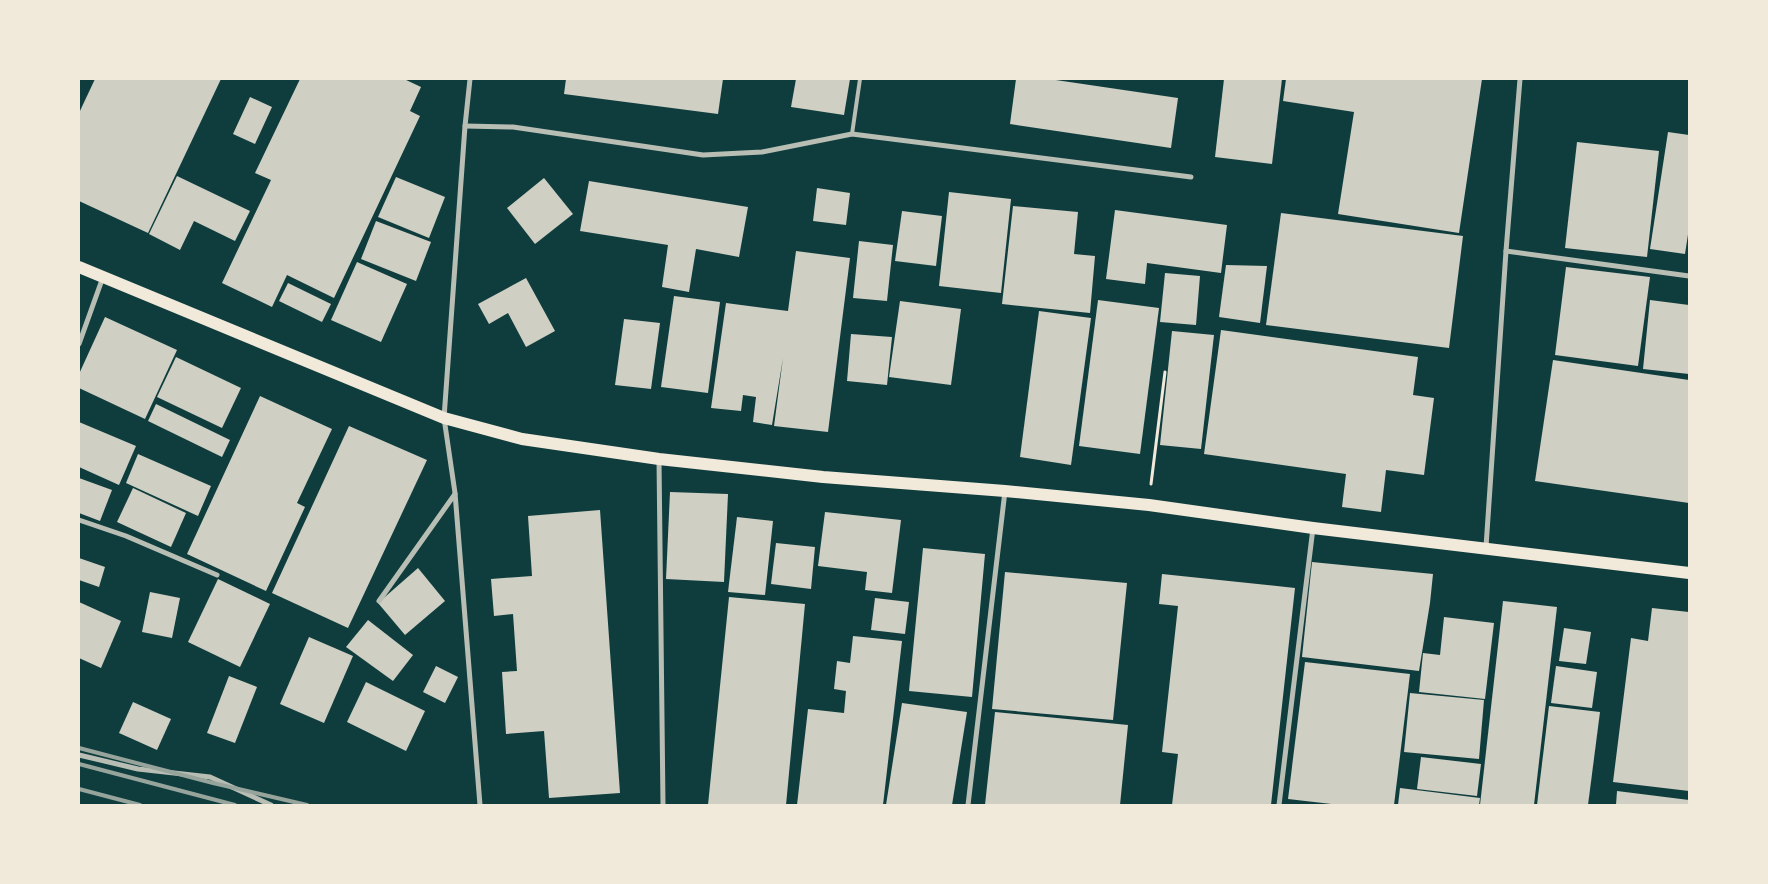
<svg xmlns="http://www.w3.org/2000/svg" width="1768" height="884" viewBox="0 0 1768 884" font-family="'Noto Serif',serif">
<rect width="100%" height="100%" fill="#0f3d3e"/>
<!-- building -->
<g fill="#cfcfc3">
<polygon points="95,79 221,79 148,233 79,201 79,113"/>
<polygon points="300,79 404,79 421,87 410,111 420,116 334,298 287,275 272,307 222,283 271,180 255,173"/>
<polygon points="566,79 723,79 718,114 564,94"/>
<polygon points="796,79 850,79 844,115 791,107"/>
<polygon points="1016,79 1049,79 1178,98 1171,148 1010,124"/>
<polygon points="1224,79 1282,79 1272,164 1215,157"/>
<polygon points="1286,79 1482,79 1459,233 1338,214 1354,112 1283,101"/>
<polygon points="250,97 272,107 255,144 233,134"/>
<polygon points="1668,132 1689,135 1689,228 1685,254 1650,249"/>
<polygon points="1577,142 1659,151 1647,257 1565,248"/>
<polygon points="177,176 250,211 235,241 194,221 180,250 149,234"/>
<polygon points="396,177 445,197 429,238 378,217"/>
<polygon points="544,178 573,214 535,244 507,208"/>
<polygon points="589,181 748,207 739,257 696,249 689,292 662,287 668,245 580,231"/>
<polygon points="817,188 850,193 846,225 813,221"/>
<polygon points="949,192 1011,199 1001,293 939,286"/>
<polygon points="1013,206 1078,212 1074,254 1095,256 1090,313 1002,304"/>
<polygon points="1115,210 1227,225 1221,273 1147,263 1145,284 1106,279"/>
<polygon points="902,211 942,216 936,266 895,261"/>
<polygon points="1281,213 1463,236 1449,348 1266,325"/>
<polygon points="376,221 431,242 416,281 361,259"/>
<polygon points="859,241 893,245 887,301 853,298"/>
<polygon points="796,251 850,258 828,432 774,426 783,358 772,425 753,422 756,397 743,395 741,411 711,408 726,303 788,311"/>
<polygon points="357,262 407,284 381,342 331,320"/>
<polygon points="1226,265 1267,266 1260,323 1219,317"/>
<polygon points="1566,267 1650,277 1638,366 1555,355"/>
<polygon points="1165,273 1200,276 1196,325 1160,322"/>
<polygon points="526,278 555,331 526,347 508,313 489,324 478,304"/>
<polygon points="288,283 331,304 322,322 279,301"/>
<polygon points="674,296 720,302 708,393 661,387"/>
<polygon points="1098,300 1159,308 1140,454 1079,446"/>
<polygon points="1650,300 1689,305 1689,374 1643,369"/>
<polygon points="900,301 961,309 951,385 889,377"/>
<polygon points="1039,311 1091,318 1071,465 1020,457"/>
<polygon points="105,317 177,350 145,419 79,388 79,374"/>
<polygon points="624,319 660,323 651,389 615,385"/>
<polygon points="1221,330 1418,357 1413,395 1434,398 1424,475 1386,470 1381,512 1342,507 1346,474 1204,454"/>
<polygon points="1172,331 1214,335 1201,449 1160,445"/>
<polygon points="851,334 892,337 887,385 847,381"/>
<polygon points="176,357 241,388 222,428 157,397"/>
<polygon points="1553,360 1689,380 1689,503 1535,481"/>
<polygon points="260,396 332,429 297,503 305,507 266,591 187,554"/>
<polygon points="156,404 230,440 222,457 148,421"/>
<polygon points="79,422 136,446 119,485 79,467"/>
<polygon points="349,426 427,460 348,628 272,593"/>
<polygon points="138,454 211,486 198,516 126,483"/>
<polygon points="79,478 112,490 100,521 79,513"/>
<polygon points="133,488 186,513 171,547 117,522"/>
<polygon points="670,492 728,494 724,582 666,579"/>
<polygon points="600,510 620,793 549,798 544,731 506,734 502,672 517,671 513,614 494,616 491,579 532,576 528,516"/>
<polygon points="825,512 901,520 892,593 865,590 867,572 818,566"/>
<polygon points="737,517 773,521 765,595 728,592"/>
<polygon points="776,543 815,547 811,589 771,584"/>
<polygon points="923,548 985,554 972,697 909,691"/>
<polygon points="79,558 105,567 99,587 79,580"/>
<polygon points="1312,562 1433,574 1430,603 1419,671 1302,657"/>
<polygon points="418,568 445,601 405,635 378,603"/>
<polygon points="1005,572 1127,583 1113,720 992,709"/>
<polygon points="1162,574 1295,588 1271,805 1172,805 1178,754 1162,752 1178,606 1159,604"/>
<polygon points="218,579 270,604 240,667 188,642"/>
<polygon points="150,592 180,598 172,638 142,632"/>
<polygon points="729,597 805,604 786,805 708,805"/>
<polygon points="875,598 909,602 905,634 871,630"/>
<polygon points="1503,601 1557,607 1534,805 1480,805"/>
<polygon points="79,602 121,621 101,668 79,658"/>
<polygon points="1652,608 1689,612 1689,791 1613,782 1631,638 1648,641"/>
<polygon points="1444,617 1494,623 1485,699 1419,692 1423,653 1440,655"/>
<polygon points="368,620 413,655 393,681 346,647"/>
<polygon points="1564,628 1591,632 1586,664 1559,661"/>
<polygon points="853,636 902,641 883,805 797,805 808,709 844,713 846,691 834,689 837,661 850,663"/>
<polygon points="309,637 353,656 324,723 280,704"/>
<polygon points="1305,662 1410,674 1394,805 1340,805 1288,799"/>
<polygon points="436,666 458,677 445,703 423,692"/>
<polygon points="1556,666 1597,672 1592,708 1551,703"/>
<polygon points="229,676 257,687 235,743 207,733"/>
<polygon points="366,682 425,711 406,751 347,722"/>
<polygon points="1410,693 1484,700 1479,759 1404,752"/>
<polygon points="133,702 171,719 157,750 119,733"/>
<polygon points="902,703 967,712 952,805 886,805"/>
<polygon points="1549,706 1600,712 1588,805 1537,805"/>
<polygon points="995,712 1128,725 1120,805 985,805"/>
<polygon points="1421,757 1481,764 1477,796 1417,789"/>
<polygon points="1400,788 1480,798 1479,805 1398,805"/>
<polygon points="1617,791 1689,800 1689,805 1616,805"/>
</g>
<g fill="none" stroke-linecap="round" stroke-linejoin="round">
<!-- path -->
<polyline stroke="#f1e9da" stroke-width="3" points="1151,484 1165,372"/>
<!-- service -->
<polyline stroke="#b8beb3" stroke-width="4" points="852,134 860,79"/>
<!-- minor -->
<g stroke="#b8beb3" stroke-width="5">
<polyline points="470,79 465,126 444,418 455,493 480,805"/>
<polyline points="465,126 513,127 703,155 762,152 852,134 1191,177"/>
<polyline points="1506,251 1689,276"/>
<polyline points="79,344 103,277"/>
<polyline points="659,460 663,805"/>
<polyline points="79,520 126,536 217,575"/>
<polyline points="1486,547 1506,251 1520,79"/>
<polyline points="379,601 455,494"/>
<polyline points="79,755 138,769 210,777 271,805"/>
<polyline points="968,805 1005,491"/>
<polyline points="1279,805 1313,528"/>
</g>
<!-- primary -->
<polyline stroke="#f1e9da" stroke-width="12" points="79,267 444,418 522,439 659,459 823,477 1005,491 1149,505 1313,528 1689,573"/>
<!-- rail -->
<g stroke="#97a49c" stroke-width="4">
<polyline points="79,748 213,783 307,805"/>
<polyline points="79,764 235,805"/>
<polyline points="79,789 140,805"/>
</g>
</g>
<!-- border -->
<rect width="1768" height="884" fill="none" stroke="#f1e9da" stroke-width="160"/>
</svg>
